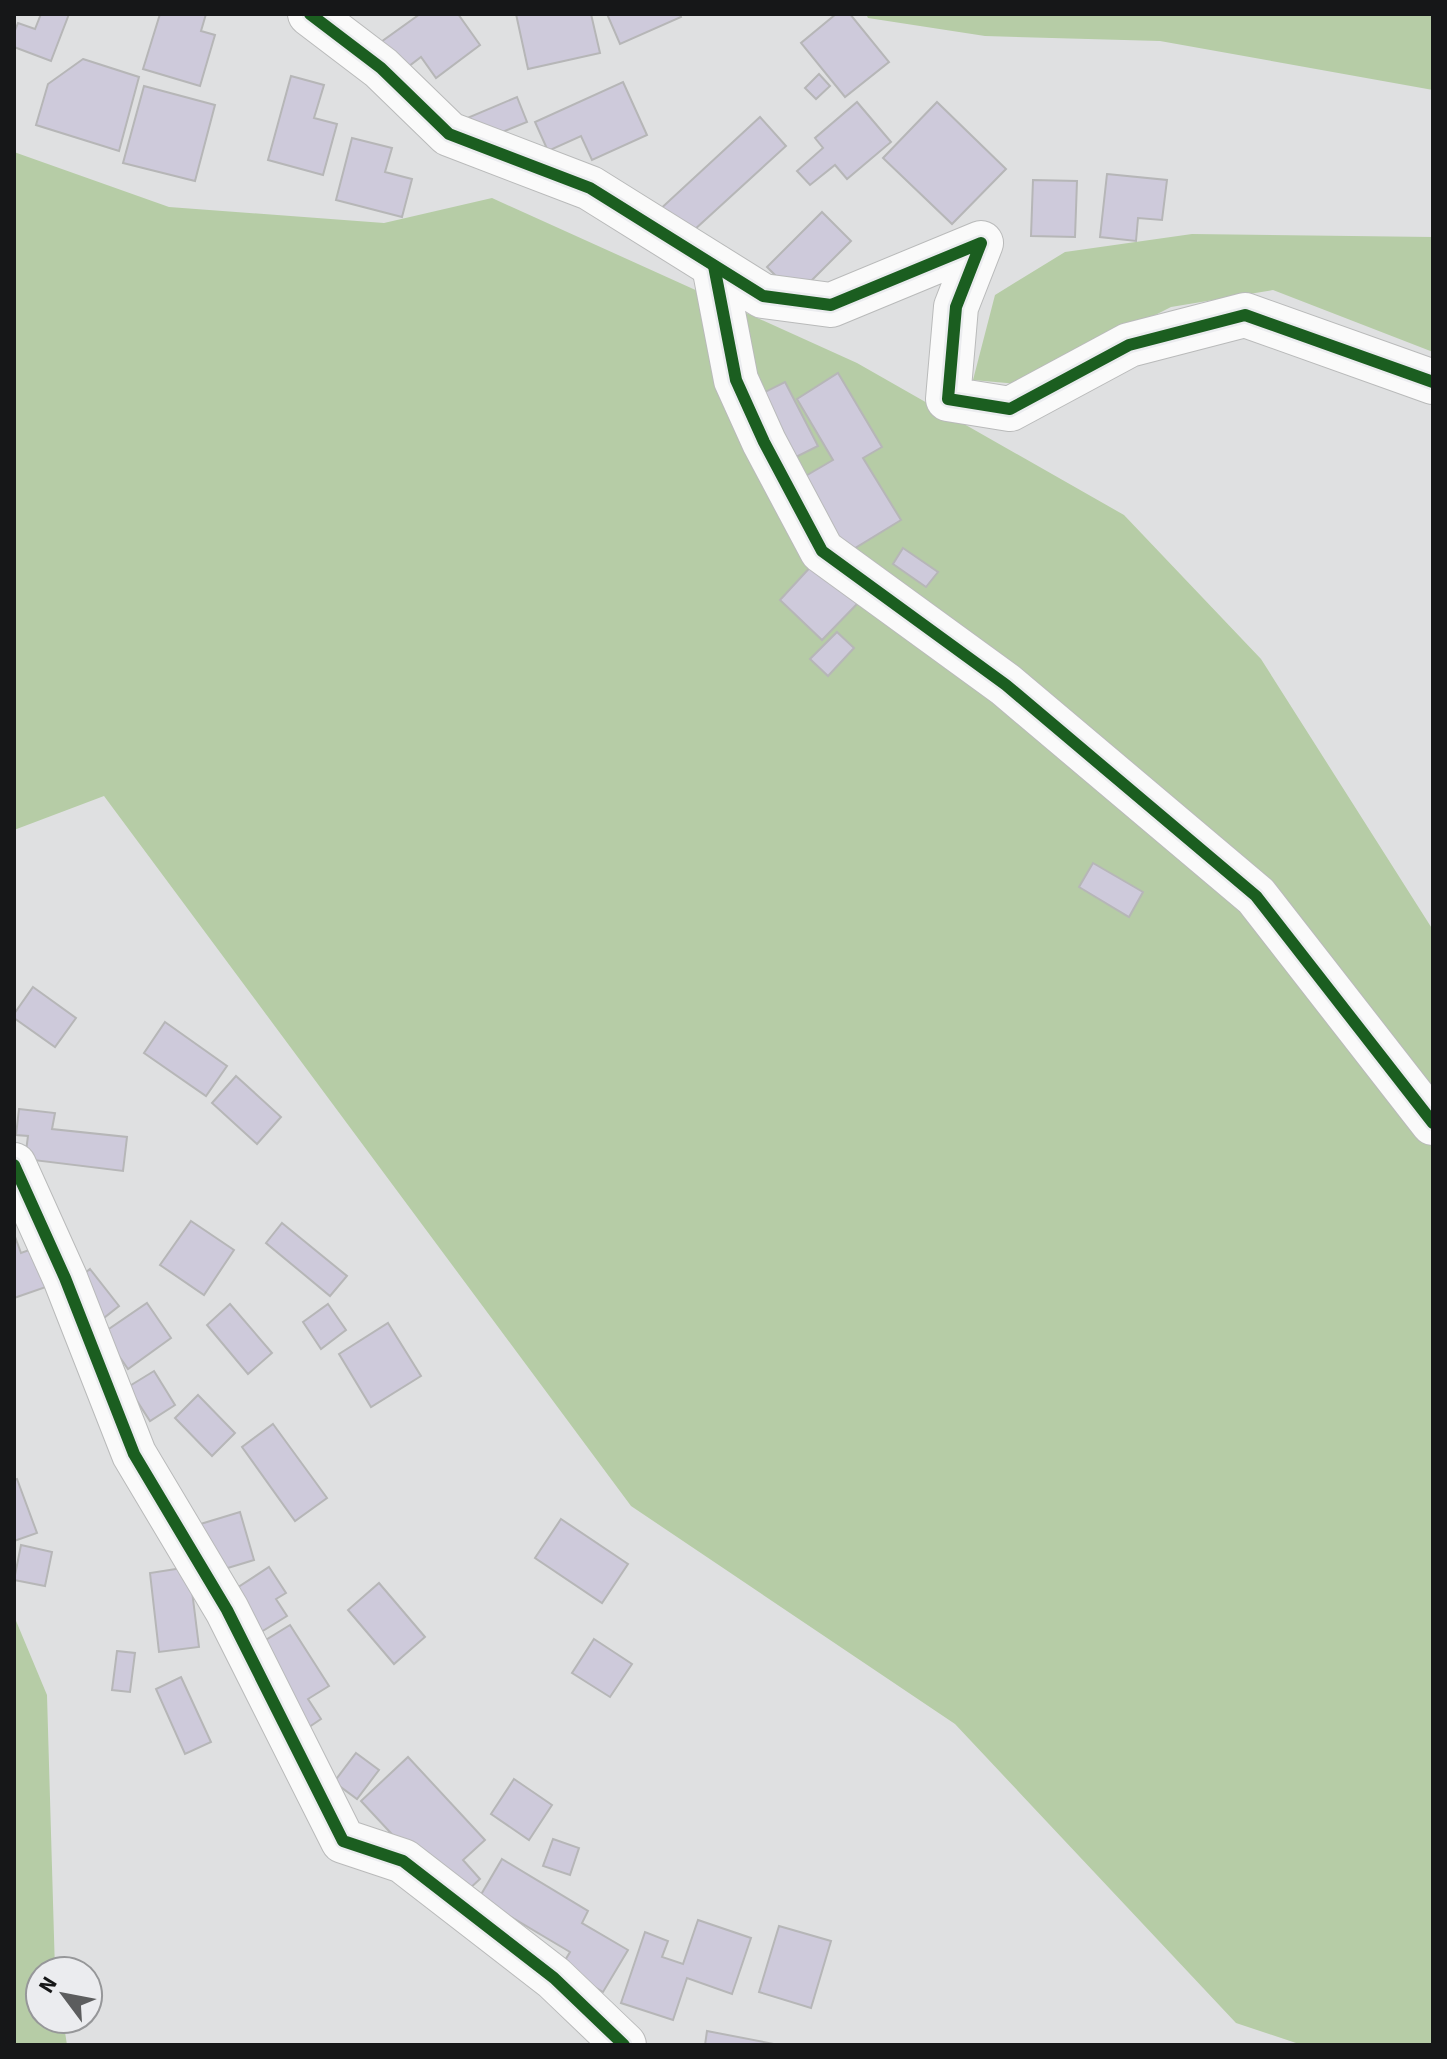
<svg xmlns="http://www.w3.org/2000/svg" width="1447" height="2059" viewBox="0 0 1447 2059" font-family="'Source Sans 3',sans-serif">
<rect width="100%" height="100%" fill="#dfe0e1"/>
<!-- green -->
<g fill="#b6cca6">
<polygon points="866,14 1433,14 1433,90 1160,41 985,36 868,18"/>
<polygon points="14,152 169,207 384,223 492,198 857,363 1124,515 1261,659 1433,930 1433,2045 1302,2045 1236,2023 955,1724 631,1506 104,796 14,830"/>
<polygon points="1192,234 1433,237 1433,352 1273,290 1171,307 1019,384 973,380 995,295 1065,252"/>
<polygon points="14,1616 47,1695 55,1971 40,1971 40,2019 63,2019 67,2045 14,2045"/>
</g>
<!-- building -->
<g fill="#cecadb" stroke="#b6b6b7" stroke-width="2">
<polygon points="41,14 69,14 51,61 14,47 14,33 18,23 35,29"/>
<polygon points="160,14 206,14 201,31 215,35 200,86 143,69"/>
<polygon points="420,14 458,14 480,45 436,78 421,57 396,76 374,47"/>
<polygon points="516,14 591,14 600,53 528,69"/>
<polygon points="607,14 680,14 681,17 620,44"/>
<polygon points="836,14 850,14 889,62 845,97 801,43"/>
<polygon points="83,59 139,77 119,151 36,125 48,84"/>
<polygon points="819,74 830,86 816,99 805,88"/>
<polygon points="291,76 324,85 314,118 337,124 323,175 268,160"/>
<polygon points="623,82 647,135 592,160 581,136 548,151 535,122"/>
<polygon points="144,86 215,105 195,181 123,163"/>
<polygon points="517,97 527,122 475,143 465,119"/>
<polygon points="857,102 891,142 847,179 835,165 810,185 797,171 823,148 815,138"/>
<polygon points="937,102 1006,169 952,224 883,158"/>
<polygon points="760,117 786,146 682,241 656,213"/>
<polygon points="352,138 392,148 385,172 412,179 402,217 336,200"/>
<polygon points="1107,174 1167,180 1162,220 1138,218 1136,241 1100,237"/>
<polygon points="1033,180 1077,181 1075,237 1031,236"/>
<polygon points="822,212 851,241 796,296 767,267"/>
<polygon points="838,373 882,447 863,458 901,520 842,556 797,481 833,460 797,399"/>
<polygon points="785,382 818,446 786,462 753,398"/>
<polygon points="903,548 938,572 926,587 893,564"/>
<polygon points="815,562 858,603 822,640 780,600"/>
<polygon points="837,632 854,648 828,676 810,659"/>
<polygon points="1093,863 1143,892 1129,917 1079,887"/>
<polygon points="33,987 76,1018 55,1047 14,1018 14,1014"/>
<polygon points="165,1022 227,1066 206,1096 144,1053"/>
<polygon points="236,1076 281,1117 257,1144 212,1103"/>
<polygon points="19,1109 55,1113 52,1129 127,1137 123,1171 25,1159 28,1136 16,1135"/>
<polygon points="191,1221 234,1250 204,1295 160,1265"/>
<polygon points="282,1223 347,1276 330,1296 266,1243"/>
<polygon points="14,1234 21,1253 32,1249 46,1287 14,1298"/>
<polygon points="90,1269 119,1306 100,1321 71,1284"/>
<polygon points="147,1303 171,1338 128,1369 103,1333"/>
<polygon points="230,1304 272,1353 248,1374 207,1325"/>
<polygon points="328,1304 346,1330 321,1349 303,1322"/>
<polygon points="388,1323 421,1376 371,1407 339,1354"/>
<polygon points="154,1371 175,1405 150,1421 128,1387"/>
<polygon points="198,1395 235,1433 212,1456 175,1418"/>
<polygon points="273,1424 327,1498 295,1521 242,1447"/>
<polygon points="17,1479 37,1533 14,1541 14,1480"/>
<polygon points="240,1512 254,1560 208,1574 194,1526"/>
<polygon points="561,1519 628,1564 602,1603 535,1558"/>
<polygon points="21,1545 52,1552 45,1586 14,1580"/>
<polygon points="189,1567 199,1647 159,1652 150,1573"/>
<polygon points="269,1567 286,1593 276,1599 287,1616 253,1637 226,1595"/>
<polygon points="379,1583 425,1637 394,1664 348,1610"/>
<polygon points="290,1625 329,1686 308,1699 321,1719 300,1733 248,1651"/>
<polygon points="594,1639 632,1664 610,1697 572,1673"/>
<polygon points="117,1651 135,1653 130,1692 112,1690"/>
<polygon points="181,1677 211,1742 185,1754 156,1689"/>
<polygon points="356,1753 379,1770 357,1799 334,1782"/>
<polygon points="408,1757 485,1840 463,1860 480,1879 455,1902 361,1801"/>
<polygon points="514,1779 552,1805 529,1840 491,1814"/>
<polygon points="553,1839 579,1848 570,1875 543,1866"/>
<polygon points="502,1859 588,1911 582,1923 628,1950 603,1992 561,1967 570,1952 479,1898"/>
<polygon points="698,1920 751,1938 732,1994 687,1978 673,2020 621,2003 645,1932 668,1941 662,1957 683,1964"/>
<polygon points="779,1926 831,1941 811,2008 759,1992"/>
<polygon points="707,2031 779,2045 705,2045"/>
</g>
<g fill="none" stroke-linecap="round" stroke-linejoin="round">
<!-- minor casing -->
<g stroke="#b9baba" stroke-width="46">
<g id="minor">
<polyline points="310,14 381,68 449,134 590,188 763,296 831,305 981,243 956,307 948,399 1010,409 1129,345 1245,315 1433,382"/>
<polyline points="714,266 736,380 764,442 822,551 1006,685 1256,896 1433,1123"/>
<polyline points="14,1165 65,1278 134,1454 227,1610 343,1841 403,1861 554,1978 624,2045"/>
</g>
</g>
<!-- minor -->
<use href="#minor" stroke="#fafafa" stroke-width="44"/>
<!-- cycleway casing -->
<g stroke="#ebecef" stroke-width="17">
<g id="cycleway">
<polyline points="310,14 381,68 449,134 590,188 763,296 831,305 981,243 956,307 948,399 1010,409 1129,345 1245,315 1433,382"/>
<polyline points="714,266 736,380 764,442 822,551 1006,685 1256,896 1433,1123"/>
<polyline points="14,1165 65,1278 134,1454 227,1610 343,1841 403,1861 554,1978 624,2045"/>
</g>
</g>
<!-- cycleway -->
<use href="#cycleway" stroke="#1b5e20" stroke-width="12"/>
</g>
<!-- border -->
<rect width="1447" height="2059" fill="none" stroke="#161718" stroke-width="32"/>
<!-- north arrow -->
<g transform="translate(64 1995) rotate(302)"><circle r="38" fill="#ebecef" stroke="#969799" stroke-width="2"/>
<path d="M0-6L14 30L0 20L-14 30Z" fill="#5c5d5e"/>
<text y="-12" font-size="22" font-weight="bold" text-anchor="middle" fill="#161718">N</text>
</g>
</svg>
